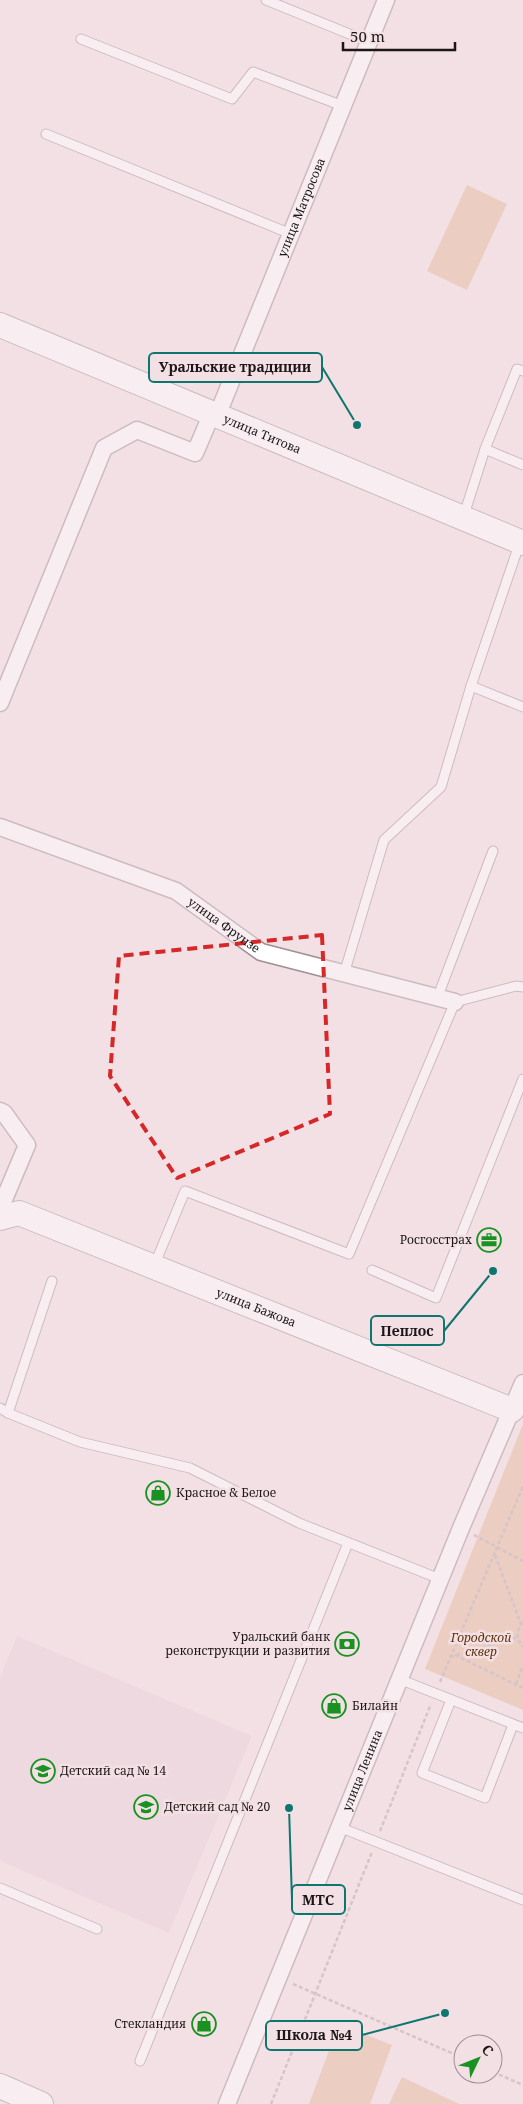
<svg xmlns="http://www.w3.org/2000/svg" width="523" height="2104" viewBox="0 0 523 2104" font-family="'Noto Serif',serif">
<rect width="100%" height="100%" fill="#f3e0e5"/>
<!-- built -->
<polygon fill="#ecd1d9" points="17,1636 252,1736 169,1933 0,1861 0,1677"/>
<!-- green -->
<g fill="#e4b696">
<polygon points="467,185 507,204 467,290 427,271"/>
<polygon points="523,1424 523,1710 425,1669"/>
<polygon points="339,2024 392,2045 370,2104 309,2104"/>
<polygon points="402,2077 459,2104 389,2104"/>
</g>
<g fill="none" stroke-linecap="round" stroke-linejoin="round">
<!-- lane casing -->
<g stroke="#a08e93" stroke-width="11">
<g id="lane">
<polyline points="266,0 369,42"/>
<polyline points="81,39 232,99 253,72 343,106"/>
<polyline points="46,134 291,234"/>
<polyline points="485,449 523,465"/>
<polyline points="463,518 485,449 517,369 523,371"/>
<polyline points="471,686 523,707"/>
<polyline points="344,974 384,840 441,787 471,686 520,542"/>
<polyline points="438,996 493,851"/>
<polyline points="154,1266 185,1191 349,1254 455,1002 516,986 523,987"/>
<polyline points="372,1270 436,1298 523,1079"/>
<polyline points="0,1408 8,1413 80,1442 190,1468 299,1523 440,1579"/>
<polyline points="8,1413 52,1281"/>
<polyline points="399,1679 523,1728"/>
<polyline points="451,1700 422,1773 485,1798 513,1725"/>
<polyline points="339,1827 523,1900"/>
<polyline points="0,1888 97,1929"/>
<polyline points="140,2061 348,1543"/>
</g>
</g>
<!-- street casing -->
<g stroke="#a08e93" stroke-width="19">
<g id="street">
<path id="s1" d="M 217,416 L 386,0"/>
<polyline points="0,703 104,448 137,430 195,453 212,413"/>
<path id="s2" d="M 0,827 L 176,891 L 261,952 L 455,1002"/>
<polyline points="0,1111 4,1113 27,1145 0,1209"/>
<path id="s3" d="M 227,2104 L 461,1528 L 523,1383"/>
</g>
</g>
<!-- secondary casing -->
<g stroke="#a08e93" stroke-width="26">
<g id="secondary">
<path id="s4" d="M 0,325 L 523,543"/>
<path id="s5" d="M 0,1218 L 19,1213 L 512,1410"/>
<polyline points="0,2086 41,2104"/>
</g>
</g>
<!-- path -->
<g stroke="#b1a2a6" stroke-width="2.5" stroke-dasharray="4 2.5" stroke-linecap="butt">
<polyline points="474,1535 523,1561"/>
<polyline points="495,1555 521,1624"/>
<path d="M 523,1622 C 516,1630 516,1639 523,1647"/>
<polyline points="455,1655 523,1688"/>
<polyline points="450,1657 518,1637"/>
<polyline points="440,1682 523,1486"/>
<polyline points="516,1684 523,1665"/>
<polyline points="380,1831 431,1704"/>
<polyline points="293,1984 463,2058"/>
<polyline points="493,2072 523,2085"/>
<polyline points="271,2104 372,1852"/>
</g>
<!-- lane -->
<use href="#lane" stroke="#fff" stroke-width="9"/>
<!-- street -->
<use href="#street" stroke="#fff" stroke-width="16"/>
<!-- secondary -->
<use href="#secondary" stroke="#fff" stroke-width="24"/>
</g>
<!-- marked area -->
<path d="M0 0H523V2104H0ZM 322,935 L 330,1114 L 177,1178 L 110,1076 L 119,956 Z" fill="#f3e0e5" fill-opacity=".55" fill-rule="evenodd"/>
<path fill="none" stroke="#d62828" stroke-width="4" stroke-dasharray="10 6" stroke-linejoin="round" d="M 322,935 L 330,1114 L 177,1178 L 110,1076 L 119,956 Z"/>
<!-- icons -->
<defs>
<g id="office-ring" transform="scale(1.25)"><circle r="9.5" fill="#f3e0e5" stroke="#1a9221" stroke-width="1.5"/><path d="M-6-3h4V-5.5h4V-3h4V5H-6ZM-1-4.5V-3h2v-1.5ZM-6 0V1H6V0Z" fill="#1a9221"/></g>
<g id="shop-ring" transform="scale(1.25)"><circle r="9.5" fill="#f3e0e5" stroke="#1a9221" stroke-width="1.5"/><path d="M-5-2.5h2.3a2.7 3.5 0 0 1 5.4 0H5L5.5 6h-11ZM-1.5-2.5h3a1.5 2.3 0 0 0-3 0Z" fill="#1a9221"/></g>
<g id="bank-ring" transform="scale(1.25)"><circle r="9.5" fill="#f3e0e5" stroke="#1a9221" stroke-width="1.5"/><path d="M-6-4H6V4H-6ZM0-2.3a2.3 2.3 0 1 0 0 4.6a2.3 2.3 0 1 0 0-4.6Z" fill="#1a9221"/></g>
<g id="school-ring" transform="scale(1.25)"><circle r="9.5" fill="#f3e0e5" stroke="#1a9221" stroke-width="1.5"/><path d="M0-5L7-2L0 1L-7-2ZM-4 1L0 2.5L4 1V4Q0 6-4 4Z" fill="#1a9221"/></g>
</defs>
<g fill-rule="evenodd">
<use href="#office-ring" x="489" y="1240"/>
<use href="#shop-ring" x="158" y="1493"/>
<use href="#bank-ring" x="347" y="1644"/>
<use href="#shop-ring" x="334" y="1706"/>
<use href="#school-ring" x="43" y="1771"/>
<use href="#school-ring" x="146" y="1807"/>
<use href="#shop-ring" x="204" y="2024"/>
</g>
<g text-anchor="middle" stroke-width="5" stroke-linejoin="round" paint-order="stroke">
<!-- street labels -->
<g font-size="12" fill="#1c1618" stroke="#f3e0e5">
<text dy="4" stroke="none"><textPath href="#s1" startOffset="225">улица Матросова</textPath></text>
<text dy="4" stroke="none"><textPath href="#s4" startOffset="284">улица Титова</textPath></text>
<text dy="4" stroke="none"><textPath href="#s2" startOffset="246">улица Фрунзе</textPath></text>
<text dy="4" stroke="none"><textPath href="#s5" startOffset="275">улица Бажова</textPath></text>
<text dy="4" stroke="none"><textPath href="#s3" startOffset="360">улица Ленина</textPath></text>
</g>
<!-- poi labels -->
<g font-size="12" fill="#1c1618" stroke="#f3e0e5" text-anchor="start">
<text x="472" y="1244" text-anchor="end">Росгосстрах</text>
<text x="176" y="1497">Красное &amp; Белое</text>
<text x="330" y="1641" text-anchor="end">Уральский банк<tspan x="330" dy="14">реконструкции и развития</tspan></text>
<text x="352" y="1710">Билайн</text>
<text x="60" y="1775">Детский сад № 14</text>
<text x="164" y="1811">Детский сад № 20</text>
<text x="186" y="2028" text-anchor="end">Стекландия</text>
</g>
<!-- park labels -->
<g font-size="12" font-style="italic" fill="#5e3109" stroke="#f3e0e5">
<text x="481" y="1642">Городской<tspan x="481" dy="14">сквер</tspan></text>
</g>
</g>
<!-- callouts -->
<path fill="none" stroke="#0f766e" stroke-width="2" d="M357 425L322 367M493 1271L444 1331M289 1808L292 1900M445 2013L362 2035"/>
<g fill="#0f766e" stroke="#f3e0e5" stroke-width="2">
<circle cx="357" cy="425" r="5"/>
<circle cx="493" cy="1271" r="5"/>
<circle cx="289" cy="1808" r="5"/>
<circle cx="445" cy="2013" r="5"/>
</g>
<g fill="#f3e0e5" stroke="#0f766e" stroke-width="2">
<rect x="149" y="353" width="173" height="29" rx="5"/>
<rect x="371" y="1316" width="73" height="29" rx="5"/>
<rect x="292" y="1885" width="53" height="29" rx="5"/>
<rect x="266" y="2021" width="96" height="29" rx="5"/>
</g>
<g font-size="14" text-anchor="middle" font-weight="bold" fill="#1c1618">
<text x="235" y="372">Уральские традиции</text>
<text x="407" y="1336">Пеплос</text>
<text x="318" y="1905">МТС</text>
<text x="314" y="2040">Школа №4</text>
</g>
<!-- north arrow -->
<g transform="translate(478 2059) rotate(47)"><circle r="24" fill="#f3e0e5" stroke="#9d8f93"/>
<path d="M0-4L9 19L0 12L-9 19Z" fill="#1a9221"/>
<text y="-8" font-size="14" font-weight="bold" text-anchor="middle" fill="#1c1618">С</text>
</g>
<!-- scale -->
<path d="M343 42v8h112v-8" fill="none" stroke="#1c1618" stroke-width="2.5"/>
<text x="350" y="42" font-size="15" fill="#1c1618" stroke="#f3e0e5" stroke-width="4" paint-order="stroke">50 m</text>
</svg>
